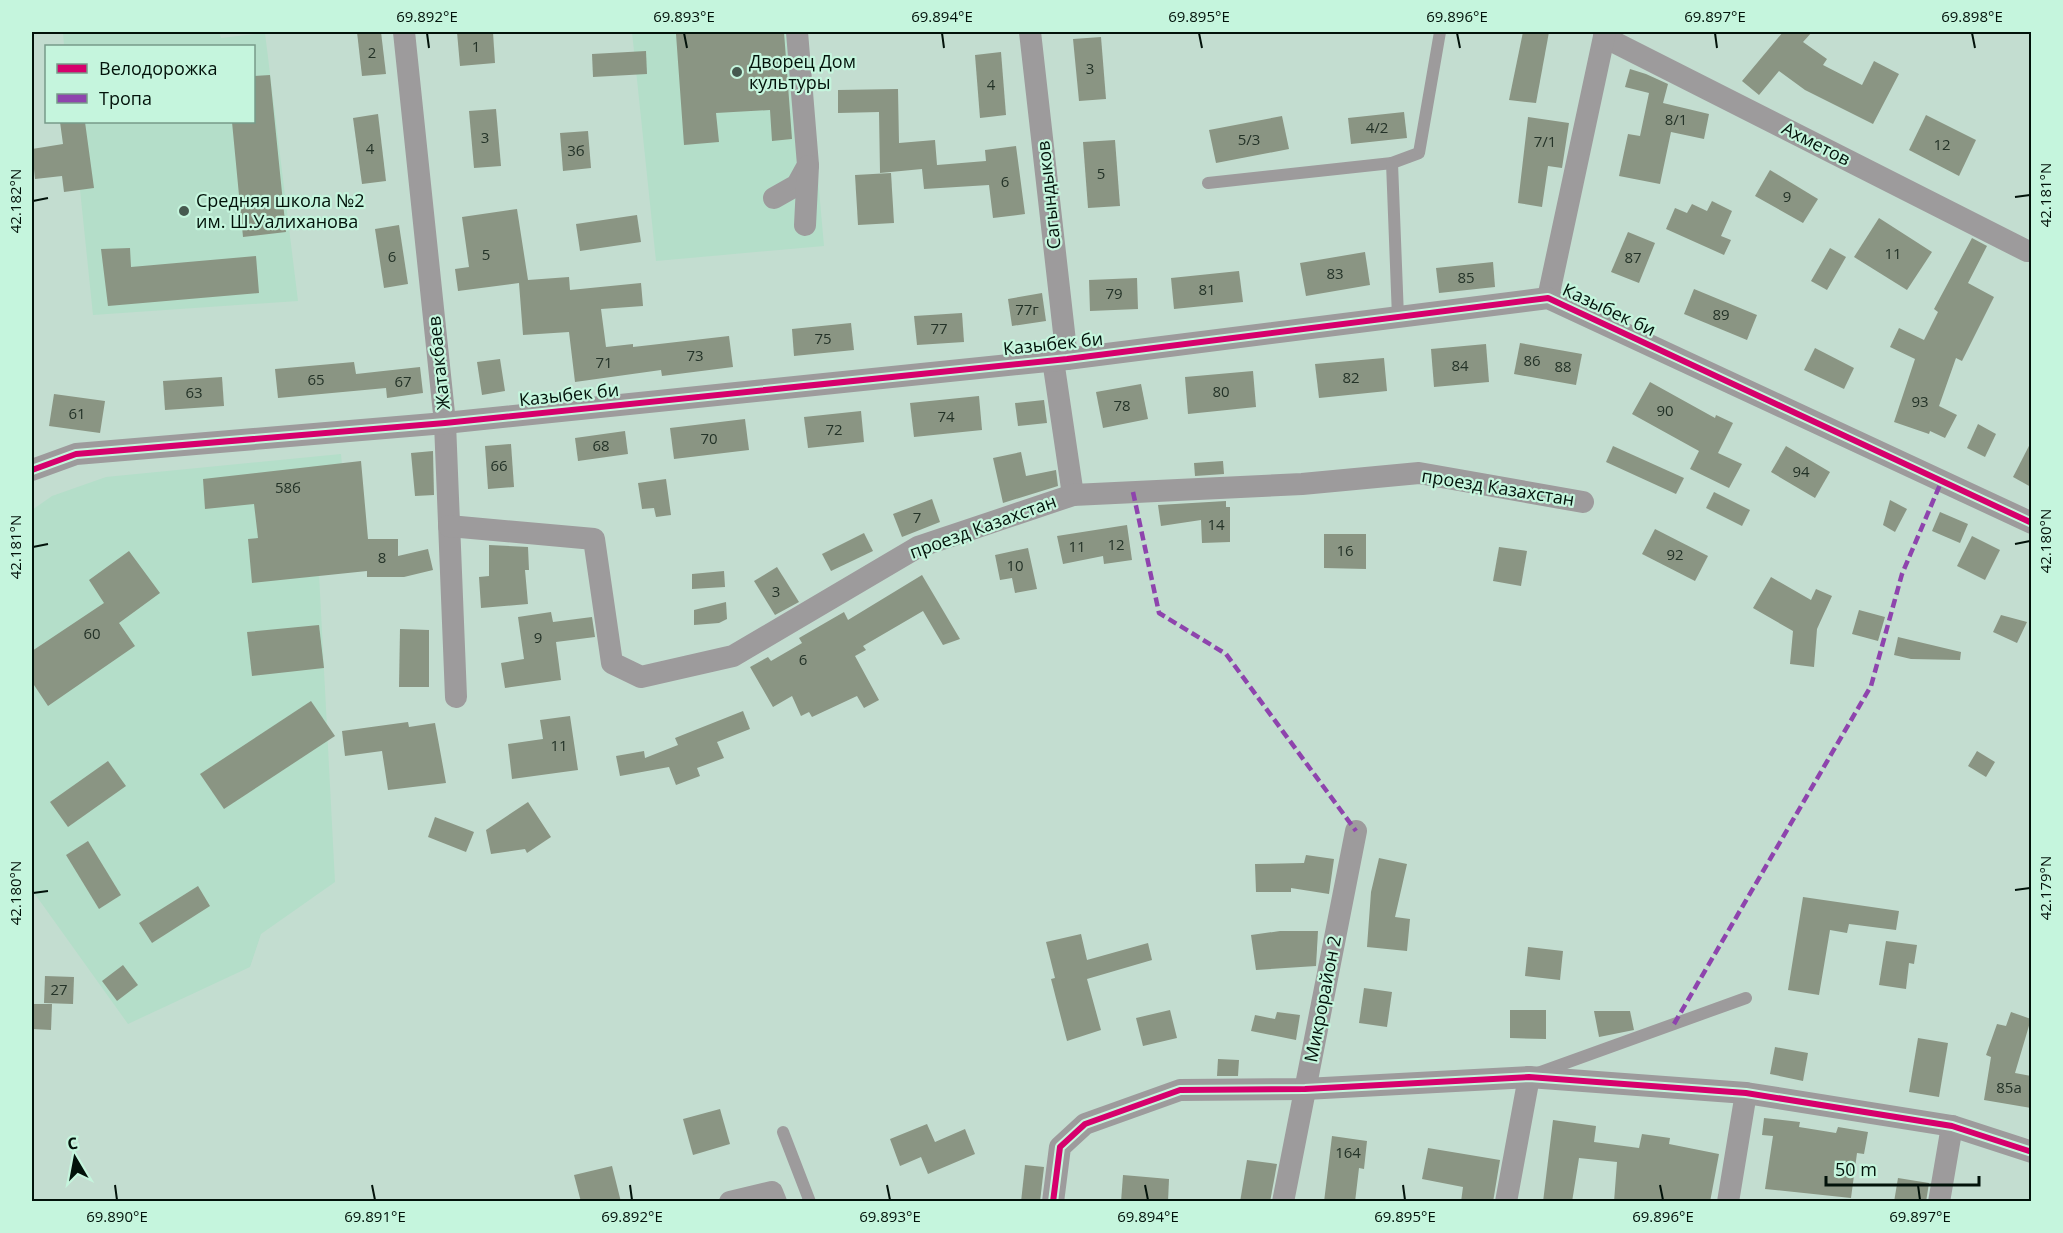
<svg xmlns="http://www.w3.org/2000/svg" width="2063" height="1233" viewBox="0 0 2063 1233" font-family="'Open Sans',sans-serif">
<rect width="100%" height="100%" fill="#c3ddd0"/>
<!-- built -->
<g fill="#b4dec9">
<polygon points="63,32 219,32 221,38 265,33 298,301 93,315 73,122 254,122 254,46 64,46"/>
<polygon points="632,32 805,32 824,246 656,261"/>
<polygon points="341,454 348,534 317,535 335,882 261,934 250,967 128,1024 32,890 32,510 52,496 106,477"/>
</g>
<!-- building -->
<g fill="#8a9583">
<polygon points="357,32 381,32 386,74 362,76"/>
<polygon points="457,32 493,32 495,63 460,66"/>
<polygon points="707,32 784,32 792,139 772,141 770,110 716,113 719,142 684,145 676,34"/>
<polygon points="1523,32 1549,32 1536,103 1509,100"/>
<polygon points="1783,32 1812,32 1803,42 1827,59 1823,65 1862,85 1874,61 1899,74 1873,124 1805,90 1779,71 1759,95 1742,81"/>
<polygon points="1101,37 1106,99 1079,101 1073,39"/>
<polygon points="646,51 647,74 593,77 592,54"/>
<polygon points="1001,52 1006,115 980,118 975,55"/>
<polygon points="1630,69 1646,74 1668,84 1663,103 1709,114 1704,139 1671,132 1660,184 1619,176 1628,134 1640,136 1649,93 1625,87"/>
<polygon points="270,75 286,232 243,237 232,122 254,122 254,76"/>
<polygon points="898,89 899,143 935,140 937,165 986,161 985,150 1016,146 1025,214 993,218 989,185 924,189 922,169 880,173 879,112 838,113 838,90"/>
<polygon points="496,109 501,166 474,168 469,111"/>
<polygon points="1404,112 1407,138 1351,144 1348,118"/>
<polygon points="378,114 386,181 362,184 353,118"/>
<polygon points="1926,115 1976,140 1959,176 1909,150"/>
<polygon points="1282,116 1289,149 1216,163 1209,130"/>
<polygon points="1528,117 1569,123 1562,168 1548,166 1542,207 1518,203"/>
<polygon points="60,122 85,122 94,188 64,192 62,176 35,179 32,149 63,144"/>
<polygon points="588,131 591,168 563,171 560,133"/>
<polygon points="1115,140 1120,206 1088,208 1083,142"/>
<polygon points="1770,170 1818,199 1803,223 1755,196"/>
<polygon points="891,173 894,223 858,225 855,175"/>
<polygon points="1712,201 1732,211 1721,236 1731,240 1724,255 1666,229 1675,208 1687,213 1692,204 1707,211"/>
<polygon points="517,209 528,280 569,277 570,290 641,283 643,306 601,309 606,347 633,344 633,347 729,336 733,367 662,376 661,370 575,382 569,332 523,335 519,283 458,291 455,269 469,267 462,217"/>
<polygon points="637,215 641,242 580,251 576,224"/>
<polygon points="1879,218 1932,252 1907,290 1854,257"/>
<polygon points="399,225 408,284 384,288 375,229"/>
<polygon points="1628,232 1655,243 1639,283 1611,272"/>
<polygon points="1972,238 1987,246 1968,283 1994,297 1962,361 1956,358 1939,406 1957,415 1945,438 1930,431 1929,434 1894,422 1915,359 1890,347 1899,328 1924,340 1938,312 1934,309"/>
<polygon points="130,248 131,267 256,256 259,293 108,306 101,249"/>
<polygon points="1830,248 1846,257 1827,290 1811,281"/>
<polygon points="1365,252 1370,285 1306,296 1300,263"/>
<polygon points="1493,262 1495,287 1439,293 1436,268"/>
<polygon points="1239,271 1243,302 1174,309 1171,278"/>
<polygon points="1137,278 1138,309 1090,311 1089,280"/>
<polygon points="1694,289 1757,315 1747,340 1684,314"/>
<polygon points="1042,293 1046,321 1012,326 1008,299"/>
<polygon points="962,313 964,342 917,345 914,316"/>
<polygon points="851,323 854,350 794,356 792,329"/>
<polygon points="1520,343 1582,354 1576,385 1514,374"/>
<polygon points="1486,344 1489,382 1434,387 1431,349"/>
<polygon points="1815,348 1854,368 1844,389 1804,370"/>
<polygon points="1384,358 1387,391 1319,398 1315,364"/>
<polygon points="500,359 505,391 482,395 477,362"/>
<polygon points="354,362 356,374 420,367 423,393 387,398 386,388 278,398 275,369"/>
<polygon points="1253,371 1256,407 1188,414 1185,377"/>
<polygon points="222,377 224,406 165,410 163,381"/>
<polygon points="1650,382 1715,418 1716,415 1733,423 1718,453 1742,464 1729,488 1690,469 1699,451 1632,414"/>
<polygon points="1141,384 1148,419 1103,428 1096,392"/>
<polygon points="54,394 105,401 100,433 49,426"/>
<polygon points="979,396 982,430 914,437 910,403"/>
<polygon points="1044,400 1047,423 1018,426 1015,403"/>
<polygon points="861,411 864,442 808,448 804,417"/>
<polygon points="745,419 749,450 674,459 670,428"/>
<polygon points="1978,424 1996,434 1985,457 1967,448"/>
<polygon points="625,431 628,454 578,461 575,438"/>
<polygon points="2031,442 2031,487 2013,477"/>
<polygon points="511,444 514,487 488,489 485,446"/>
<polygon points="1613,446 1684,478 1676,494 1606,462"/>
<polygon points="1786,446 1830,472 1815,498 1771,472"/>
<polygon points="433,451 434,495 415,496 411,453"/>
<polygon points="1021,452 1026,476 1056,470 1058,486 1003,503 993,458"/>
<polygon points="361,461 368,539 398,539 398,556 428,549 433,570 404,577 367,577 367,571 252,583 248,539 258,538 254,504 205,509 203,479"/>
<polygon points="1223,461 1224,474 1195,476 1194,463"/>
<polygon points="666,479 671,515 656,517 654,508 642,509 638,483"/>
<polygon points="1714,492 1750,510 1742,526 1706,508"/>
<polygon points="932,499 940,522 902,537 893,514"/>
<polygon points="1890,500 1907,509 1895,532 1883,525"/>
<polygon points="1226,501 1226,507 1230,507 1230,542 1202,543 1201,520 1161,526 1158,505"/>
<polygon points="1940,512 1968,524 1960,543 1932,531"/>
<polygon points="1127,525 1132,560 1104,564 1103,556 1063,564 1057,536"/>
<polygon points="1655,529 1708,556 1695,581 1642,554"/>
<polygon points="864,533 873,551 831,571 822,554"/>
<polygon points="1324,534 1366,534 1366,569 1324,568"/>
<polygon points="1972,536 2000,550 1985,580 1957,566"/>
<polygon points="489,545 528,547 529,570 525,570 528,604 481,608 479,577 489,576"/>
<polygon points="1499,547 1527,551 1521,586 1493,581"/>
<polygon points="1028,548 1037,589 1015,593 1012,578 1000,580 995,555"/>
<polygon points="129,551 160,593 119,623 135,646 48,706 32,682 32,651 104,603 89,580"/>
<polygon points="777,567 799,602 775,615 754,581"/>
<polygon points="724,571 725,587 692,589 692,574"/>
<polygon points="922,575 960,639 943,645 923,611 863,646 866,650 855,656 879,700 864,708 857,696 812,717 809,712 801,716 792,696 773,707 750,667 768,657 771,661 802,643 799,638 844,612 848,620"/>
<polygon points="1771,577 1811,600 1816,589 1832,596 1817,629 1814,667 1790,664 1793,631 1753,608"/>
<polygon points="726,602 727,619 719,623 694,625 694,610"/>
<polygon points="1859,610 1885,617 1878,641 1852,634"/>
<polygon points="551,612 553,622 592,617 595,637 556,642 561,680 505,688 501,663 524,659 518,617"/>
<polygon points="2001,615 2027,622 2017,643 1993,632"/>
<polygon points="319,625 324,668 252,676 247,632"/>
<polygon points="400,629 429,630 429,687 399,687"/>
<polygon points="1898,637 1961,652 1960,660 1911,659 1894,655"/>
<polygon points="311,701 335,736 224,809 200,774"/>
<polygon points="743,711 750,729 717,742 724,758 697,768 700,776 676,785 669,767 620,776 616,756 644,751 645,758 678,745 675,738"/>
<polygon points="570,716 578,770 512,779 508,744 543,739 540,720"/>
<polygon points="408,722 409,727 435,723 446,783 388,790 382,751 345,756 342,731"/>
<polygon points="1977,751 1995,762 1986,777 1968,766"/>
<polygon points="108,761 126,786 68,827 50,802"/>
<polygon points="528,802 551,837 527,853 525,849 491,854 486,830"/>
<polygon points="435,817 474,832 466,852 428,837"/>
<polygon points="88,841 121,895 99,909 66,855"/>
<polygon points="1306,855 1334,859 1329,894 1291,888 1291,892 1256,892 1255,864 1304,863"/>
<polygon points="1379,858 1407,864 1395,917 1410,919 1407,951 1367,947 1371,892"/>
<polygon points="198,886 210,906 152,943 139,923"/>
<polygon points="1803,897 1899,911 1896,930 1849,924 1847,933 1830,930 1819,995 1788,990"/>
<polygon points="1280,931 1318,931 1316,966 1256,970 1251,935"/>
<polygon points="1081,934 1087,960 1148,943 1152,960 1087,979 1101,1030 1067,1041 1051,979 1055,978 1046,942"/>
<polygon points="1886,941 1917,945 1914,964 1909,963 1906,989 1879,985"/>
<polygon points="1528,947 1563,951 1560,980 1525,976"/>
<polygon points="123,965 138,985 117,1001 102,981"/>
<polygon points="45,976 74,977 73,1004 44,1003"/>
<polygon points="1364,988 1392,992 1387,1027 1359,1023"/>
<polygon points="32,1004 52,1004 51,1030 32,1029"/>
<polygon points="1170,1010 1177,1038 1143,1046 1136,1018"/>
<polygon points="1510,1010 1546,1010 1546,1039 1510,1038"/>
<polygon points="1594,1011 1630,1011 1634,1030 1599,1037"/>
<polygon points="1277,1012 1300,1015 1296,1040 1251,1031 1255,1015 1275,1019"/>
<polygon points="2011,1012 2031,1019 2015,1073 2031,1076 2031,1108 1984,1100 1991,1057 1986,1055 1997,1024 2006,1026"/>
<polygon points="1918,1038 1948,1043 1939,1097 1909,1092"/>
<polygon points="1775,1047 1808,1053 1803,1081 1770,1074"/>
<polygon points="1218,1059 1239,1060 1238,1076 1217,1076"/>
<polygon points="720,1109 730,1144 693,1155 683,1119"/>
<polygon points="1764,1118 1800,1122 1799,1127 1836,1133 1838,1127 1868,1132 1864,1154 1857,1153 1851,1198 1765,1189 1773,1136 1762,1135"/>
<polygon points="1553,1120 1596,1126 1594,1142 1639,1148 1642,1134 1670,1138 1669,1144 1719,1154 1710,1202 1614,1202 1617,1162 1579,1158 1572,1202 1543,1202"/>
<polygon points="927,1124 935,1142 965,1129 975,1154 928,1174 921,1157 900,1166 890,1139"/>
<polygon points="1332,1136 1367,1141 1364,1169 1359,1168 1355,1202 1324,1202"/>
<polygon points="1428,1148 1500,1160 1493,1202 1461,1202 1463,1187 1422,1179"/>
<polygon points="1247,1160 1277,1164 1270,1202 1240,1202"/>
<polygon points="1025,1165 1044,1167 1040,1202 1021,1202"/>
<polygon points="612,1166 621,1202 581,1202 574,1175"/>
<polygon points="1123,1175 1169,1179 1168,1202 1121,1202"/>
<polygon points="1898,1178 1929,1183 1926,1202 1894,1202"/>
</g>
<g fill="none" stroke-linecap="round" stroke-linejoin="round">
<!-- lane -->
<g stroke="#9d9b9c" stroke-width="12">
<polyline points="1208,183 1392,163"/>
<polyline points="1398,317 1392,163 1419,153 1440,32"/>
<polyline points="1538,1073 1746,998"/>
<polyline points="783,1132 810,1202"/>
</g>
<!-- street -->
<g stroke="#9d9b9c" stroke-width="22">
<polyline points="404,32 445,423 456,697"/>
<polyline points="1030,32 1067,359"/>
<polyline points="1604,37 2027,251"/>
<polyline points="774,198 797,185 808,165 797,32"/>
<polyline points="805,225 808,166"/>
<polyline points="1548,298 1605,32"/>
<polyline points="1053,360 1073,495"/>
<polyline points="32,470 76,454 445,423 1067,359 1548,298 2032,523"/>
<polyline points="449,526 594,539 612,663 641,677 733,656 918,547 1073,495 1302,484 1419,473 1583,502"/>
<polyline points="730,1202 772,1192 776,1202"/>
<polyline points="1053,1202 1060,1147 1085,1124 1180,1090 1305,1089 1529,1077 1746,1093 1952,1126 2032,1152"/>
<polyline points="1283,1202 1356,831"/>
<polyline points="1506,1202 1529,1077"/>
<polyline points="1728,1202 1746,1093"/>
<polyline points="1939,1202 1952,1126"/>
</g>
<!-- quiet -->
<g stroke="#8e44ad" stroke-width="4.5" stroke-dasharray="9 4.5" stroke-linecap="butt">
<polyline points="1133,492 1159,613 1226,654 1356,831"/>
<polyline points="1674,1024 1871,686 1902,574 1942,480"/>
</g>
<!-- cycleway casing -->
<g stroke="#c5f5dd" stroke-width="10">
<g id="cycleway">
<polyline points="32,470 76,454 445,423 1067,359 1548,298 2032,523"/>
<polyline points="1053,1202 1060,1147 1085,1124 1180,1090 1305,1089 1529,1077 1746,1093 1952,1126 2032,1152"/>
</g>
</g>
<!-- cycleway -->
<use href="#cycleway" stroke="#d6006c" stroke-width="6"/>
</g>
<!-- ticks -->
<path fill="none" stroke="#02120a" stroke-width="2" d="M 427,33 L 429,48M 684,33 L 687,48M 942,33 L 944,48M 1199,33 L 1202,48M 1457,33 L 1460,48M 1715,33 L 1717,48M 1972,33 L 1975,48M 2015,197 L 2030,195M 33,201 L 48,198M 2015,544 L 2030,541M 33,547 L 48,544M 2015,890 L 2030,888M 33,893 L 48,891M 115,1185 L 117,1200M 372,1185 L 375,1200M 630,1185 L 632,1200M 887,1185 L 890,1200M 1145,1185 L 1148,1200M 1403,1185 L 1405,1200M 1660,1185 L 1663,1200M 1918,1185 L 1920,1200"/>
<!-- markers -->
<g fill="#46594f" stroke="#c5f5dd" stroke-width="2">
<circle cx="737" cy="72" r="6"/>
<circle cx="184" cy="211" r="6"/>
</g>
<g text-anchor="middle" stroke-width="4.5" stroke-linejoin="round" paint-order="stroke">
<!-- number labels -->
<g font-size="15" fill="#243328">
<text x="476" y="52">1</text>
<text x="372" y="58">2</text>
<text x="1090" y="74">3</text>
<text x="991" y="90">4</text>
<text x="1676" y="125">8/1</text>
<text x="1377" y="133">4/2</text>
<text x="485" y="143">3</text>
<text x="1249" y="145">5/3</text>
<text x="1545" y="147">7/1</text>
<text x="1942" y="150">12</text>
<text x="370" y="154">4</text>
<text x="576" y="156">3б</text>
<text x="1101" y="179">5</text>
<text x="1005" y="187">6</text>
<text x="1787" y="202">9</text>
<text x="1893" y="259">11</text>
<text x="486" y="260">5</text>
<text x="392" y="262">6</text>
<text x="1633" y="263">87</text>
<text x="1335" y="279">83</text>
<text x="1466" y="283">85</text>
<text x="1207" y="295">81</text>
<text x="1114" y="299">79</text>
<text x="1027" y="315">77г</text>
<text x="1721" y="320">89</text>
<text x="939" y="334">77</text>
<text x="823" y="344">75</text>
<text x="695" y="361">73</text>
<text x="1532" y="366">86</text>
<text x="604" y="368">71</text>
<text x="1460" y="371">84</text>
<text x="1563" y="372">88</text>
<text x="1351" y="383">82</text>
<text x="316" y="385">65</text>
<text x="403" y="387">67</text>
<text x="1221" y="397">80</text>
<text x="194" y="398">63</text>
<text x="1920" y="407">93</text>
<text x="1122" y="411">78</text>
<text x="1665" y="416">90</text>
<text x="77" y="419">61</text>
<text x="946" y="422">74</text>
<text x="834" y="435">72</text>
<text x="709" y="444">70</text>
<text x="601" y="451">68</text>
<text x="499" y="471">66</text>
<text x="1801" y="477">94</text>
<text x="288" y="493">58б</text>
<text x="917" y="523">7</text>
<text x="1216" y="530">14</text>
<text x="1116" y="550">12</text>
<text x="1077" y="552">11</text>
<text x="1345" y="556">16</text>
<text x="1675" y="560">92</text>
<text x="382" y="563">8</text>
<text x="1015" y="571">10</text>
<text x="776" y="597">3</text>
<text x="92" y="639">60</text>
<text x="538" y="643">9</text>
<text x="803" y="665">6</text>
<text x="559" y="751">11</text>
<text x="59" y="995">27</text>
<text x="2009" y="1093">85а</text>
<text x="1348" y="1158">164</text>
</g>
<!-- poi labels -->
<g font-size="18" fill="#02120a" stroke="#c5f5dd" text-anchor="start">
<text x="749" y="68">Дворец Дом<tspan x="749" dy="21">культуры</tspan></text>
<text x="196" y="207">Средняя школа №2<tspan x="196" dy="21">им. Ш.Уалиханова</tspan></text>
</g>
<!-- street labels -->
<g font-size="18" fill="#02120a" stroke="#c5f5dd">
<text transform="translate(1816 144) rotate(27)" y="6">Ахметов</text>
<text transform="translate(1049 195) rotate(-96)" y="6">Сагындыков</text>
<text transform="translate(1609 310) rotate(25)" y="6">Казыбек би</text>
<text transform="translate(1053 344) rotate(-6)" y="6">Казыбек би</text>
<text transform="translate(439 363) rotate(-96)" y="6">Жатакбаев</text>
<text transform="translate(569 395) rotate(-6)" y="6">Казыбек би</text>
<text transform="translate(1498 488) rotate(9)" y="6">проезд Казахстан</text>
<text transform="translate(983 527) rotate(-20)" y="6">проезд Казахстан</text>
<text transform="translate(1323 999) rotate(-79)" y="6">Микрорайон 2</text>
</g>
</g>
<!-- border -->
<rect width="2063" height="1233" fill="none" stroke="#c5f5dd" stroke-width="66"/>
<!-- legend -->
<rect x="45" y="45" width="210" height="78" fill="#c5f5dd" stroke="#779a89" stroke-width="1.5"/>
<rect x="57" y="64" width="30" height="9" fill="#d6006c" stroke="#779a89" stroke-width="1.5"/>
<text x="99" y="75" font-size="18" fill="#02120a">Велодорожка</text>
<rect x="57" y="94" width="30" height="9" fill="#8e44ad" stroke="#779a89" stroke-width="1.5"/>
<text x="99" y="105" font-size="18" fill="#02120a">Тропа</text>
<!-- north arrow -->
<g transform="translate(75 1158) rotate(350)" stroke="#c5f5dd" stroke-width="4.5" paint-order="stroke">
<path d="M0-4.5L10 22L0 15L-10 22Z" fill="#02120a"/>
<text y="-9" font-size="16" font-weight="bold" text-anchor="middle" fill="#02120a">С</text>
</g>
<!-- scale -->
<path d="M1826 1176v9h153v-9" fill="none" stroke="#02120a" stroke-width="3"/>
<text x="1835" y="1176" font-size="18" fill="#02120a" stroke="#c5f5dd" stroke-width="4.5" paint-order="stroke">50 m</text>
<rect x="33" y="33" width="1997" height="1167" fill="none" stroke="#02120a" stroke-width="2"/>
<g font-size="15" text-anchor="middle" fill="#02120a">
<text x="427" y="22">69.892°E</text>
<text x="684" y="22">69.893°E</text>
<text x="942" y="22">69.894°E</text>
<text x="1199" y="22">69.895°E</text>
<text x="1457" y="22">69.896°E</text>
<text x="1715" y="22">69.897°E</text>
<text x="1972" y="22">69.898°E</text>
<text transform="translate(2046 195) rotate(-90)" y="5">42.181°N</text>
<text transform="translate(16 201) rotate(-90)" y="5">42.182°N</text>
<text transform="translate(2046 541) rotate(-90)" y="5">42.180°N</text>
<text transform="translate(16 547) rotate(-90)" y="5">42.181°N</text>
<text transform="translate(2046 888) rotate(-90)" y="5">42.179°N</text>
<text transform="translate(16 893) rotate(-90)" y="5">42.180°N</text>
<text x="117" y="1222">69.890°E</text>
<text x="375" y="1222">69.891°E</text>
<text x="632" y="1222">69.892°E</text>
<text x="890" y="1222">69.893°E</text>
<text x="1148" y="1222">69.894°E</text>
<text x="1405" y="1222">69.895°E</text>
<text x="1663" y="1222">69.896°E</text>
<text x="1920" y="1222">69.897°E</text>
</g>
</svg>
